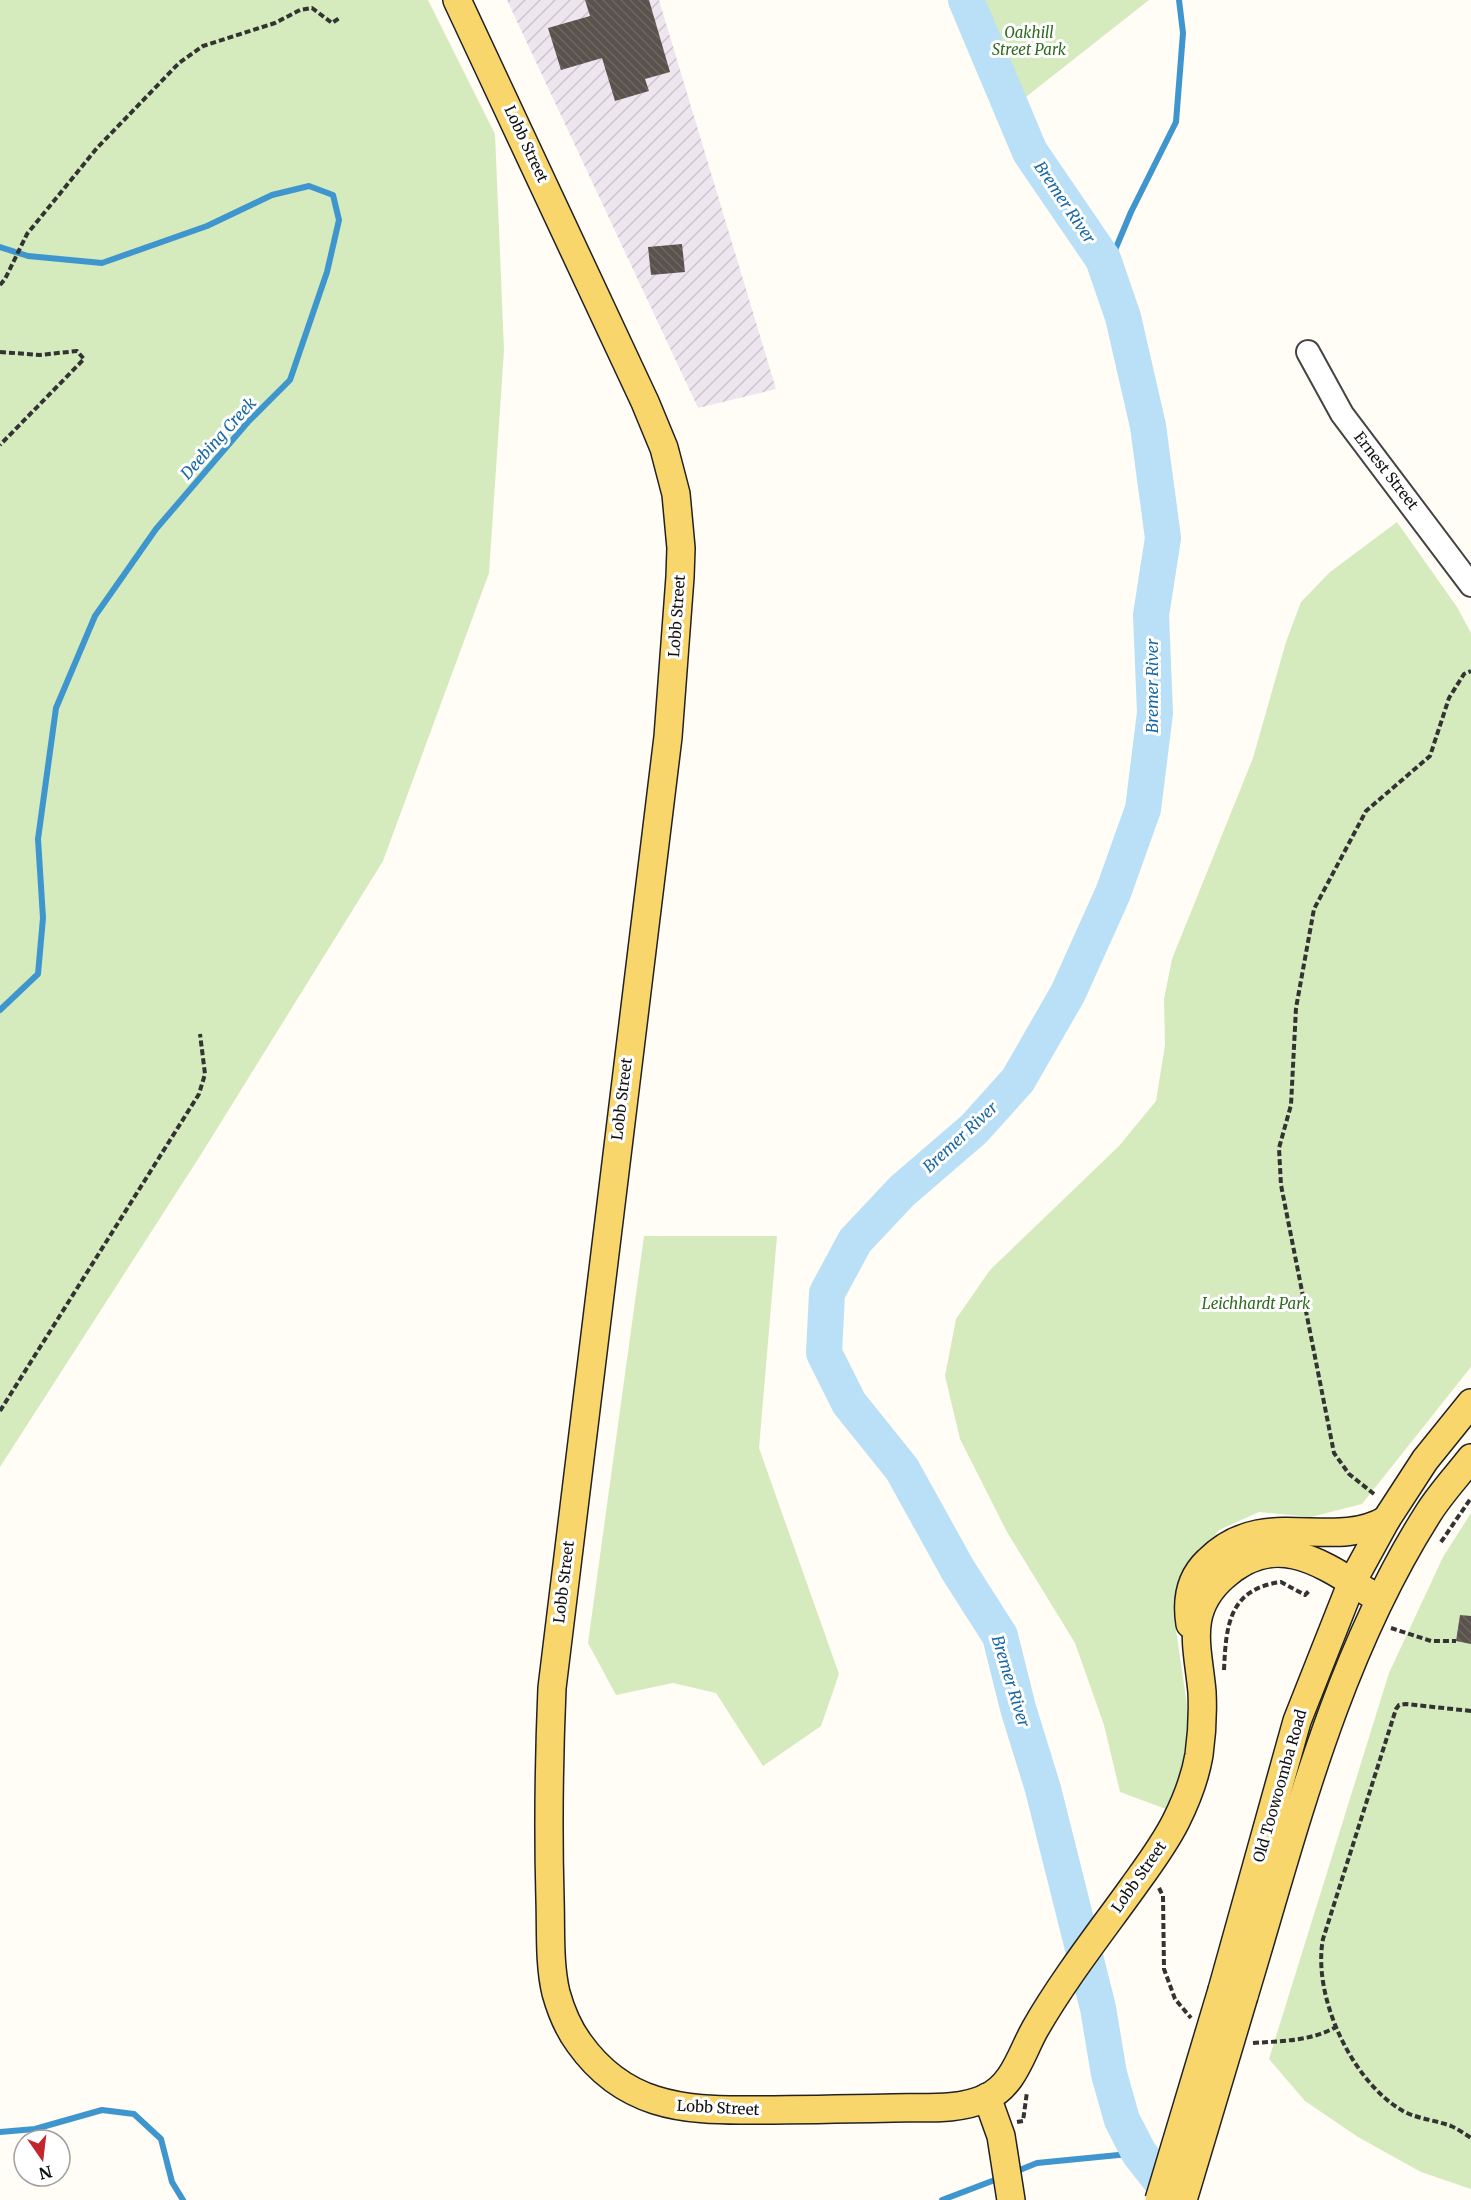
<svg xmlns="http://www.w3.org/2000/svg" width="1471" height="2200" viewBox="0 0 1471 2200" font-family="Merriweather,serif">
<defs>
<pattern id="industrial-furrows" width="10" height="10" patternUnits="userSpaceOnUse" patternTransform="scale(1.5)"><rect width="10" height="10" fill="#eee6ef"/><path d="M-1 1l2-2M0 10L10 0M9 11l2-2" fill="none" stroke="#cbc4cc"/></pattern>
<pattern id="building-back-hatch" width="6" height="6" patternUnits="userSpaceOnUse" patternTransform="scale(1.5)"><rect width="6" height="6" fill="#5a524d"/><path d="M-1 5l2 2M0 0l6 6M5-1l2 2" fill="none" stroke="#6d6662"/></pattern>
</defs>
<rect width="100%" height="100%" fill="#fffdf5"/>
<!-- industrial -->
<polygon fill="url(#industrial-furrows)" points="507,0 659,0 776,389 698,408"/>
<!-- grass -->
<g fill="#d5ebbd">
<polygon points="0,0 428,0 495,134 504,350 489,573 383,861 200,1156 0,1467"/>
<polygon points="966,0 1149,0 1012,108"/>
<polygon points="1397,522 1457,607 1471,633 1471,1367 1362,1504 1311,1517 1259,1512 1219,1530 1191,1564 1177,1590 1174,1616 1189,1719 1182,1769 1166,1809 1120,1792 1104,1725 1075,1643 1007,1532 960,1439 945,1376 956,1319 990,1270 1119,1146 1156,1101 1165,1045 1164,999 1172,959 1253,758 1286,642 1301,602 1330,572"/>
<polygon points="644,1236 777,1236 759,1448 839,1674 821,1726 763,1766 716,1693 673,1683 616,1695 588,1643"/>
<polygon points="1471,1513 1471,2189 1421,2172 1358,2137 1305,2101 1269,2059 1389,1673 1443,1557"/>
</g>
<g fill="none" stroke-linecap="round" stroke-linejoin="round">
<!-- stream -->
<g stroke="#3f96cf" stroke-width="6">
<polyline points="0,247 28,256 102,263 207,226 272,195 309,186 333,195 339,220 327,272 290,380 248,422 156,529 95,616 56,708 38,839 43,918 38,974 0,1010"/>
<polyline points="1107,269 1131,212 1176,122 1183,33 1179,0"/>
<polyline points="0,2132 35,2129 102,2110 134,2114 161,2139 172,2182 183,2200"/>
<polyline points="1012,2173 1037,2163 1139,2153"/>
<polyline points="942,2200 1000,2178"/>
</g>
<!-- river -->
<polyline stroke="#b9e0f7" stroke-width="36" points="966,0 1030,152 1103,259 1123,317 1148,426 1163,538 1151,615 1155,713 1143,809 1113,893 1068,993 1018,1080 974,1129 902,1191 855,1241 827,1293 824,1353 849,1403 902,1469 958,1570 1000,1636 1018,1708 1043,1789 1098,2008 1109,2074 1122,2120 1139,2153 1176,2200"/>
</g>
<!-- building -->
<g fill="url(#building-back-hatch)">
<polygon points="585,0 649,0 670,72 645,79 649,91 615,101 602,58 561,70 548,28 590,16"/>
<polygon points="682,244 685,272 651,275 648,247"/>
<polygon points="1460,1615 1471,1616 1471,1644 1456,1641"/>
</g>
<g fill="none" stroke-linecap="round" stroke-linejoin="round">
<!-- minor casing -->
<g stroke="#444" stroke-width="26">
<polyline id="minor" points="1308,352 1342,414 1471,585"/>
</g>
<!-- major casing -->
<g stroke="#222" stroke-width="30">
<g id="major">
<path d="M 457,0 L 645,402 L 664,448 L 676,494 L 681,548 L 680,577 L 668,737 L 552,1688 C 549,1759 548,1829 550,1899 C 551,1930 549,1964 556,1993 C 561,2011 568,2028 579,2043 C 623,2105 681,2111 752,2110 C 799,2110 846,2109 893,2108 C 923,2107 958,2111 986,2098 C 1014,2085 1021,2054 1035,2029 C 1063,1980 1100,1933 1133,1887 C 1148,1866 1164,1845 1176,1821 C 1186,1801 1195,1778 1199,1755 C 1202,1734 1203,1713 1202,1692 C 1198,1647 1184,1611 1224,1576 C 1280,1526 1329,1569 1379,1599"/>
<path d="M 1190,1624 C 1186,1599 1190,1578 1208,1561 C 1264,1505 1330,1552 1386,1520"/>
<polyline points="1222,1990 1297,1721 1352,1582 1386,1520 1425,1460 1471,1403"/>
<path d="M 1244,1996 C 1294,1831 1335,1659 1429,1512 C 1441,1493 1457,1476 1471,1458"/>
<polyline points="987,2097 1001,2136 1011,2200"/>
</g>
</g>
<!-- path -->
<g stroke="#333" stroke-width="4" stroke-dasharray="6 3" stroke-linecap="butt">
<polyline points="0,285 5,279 27,234 97,148 179,63 203,46 275,23 300,10 312,8 332,23 341,17"/>
<polyline points="0,352 40,355 77,351 84,359 0,445"/>
<polyline points="0,1411 199,1094 205,1074 200,1034"/>
<polyline points="1374,1494 1349,1474 1334,1453 1281,1185 1279,1148 1291,1105 1296,1008 1314,909 1366,811 1430,756 1449,698 1464,674 1471,671"/>
<polyline points="1441,1542 1471,1498"/>
<polyline points="1391,1628 1431,1641 1456,1641"/>
<path d="M 1224,1670 C 1226,1625 1229,1589 1281,1582 L 1305,1595 L 1309,1591"/>
<path d="M 1471,1711 L 1406,1704 L 1399,1705 L 1396,1709 L 1323,1939 C 1312,1996 1352,2082 1403,2111 C 1418,2119 1435,2120 1451,2126 C 1458,2129 1465,2134 1471,2138"/>
<polyline points="1159,1888 1163,1896 1164,1969 1175,1999 1191,2018"/>
<path d="M 1253,2043 C 1282,2041 1311,2041 1336,2027"/>
<polyline points="1017,2122 1023,2121 1027,2092"/>
</g>
<!-- minor -->
<use href="#minor" stroke="#fff" stroke-width="22"/>
<!-- major -->
<use href="#major" stroke="#f9d66b" stroke-width="27"/>
<!-- major-bridge casing -->
<g stroke="#222" stroke-width="30" stroke-linecap="butt">
<g id="major-bridge">
<polyline points="1159,2200 1222,1990"/>
<polyline points="1183,2200 1244,1996"/>
</g>
</g>
<!-- major-bridge -->
<use href="#major-bridge" stroke="#f9d66b" stroke-width="27"/>
</g>
<g text-anchor="middle" stroke-width="6" stroke-linejoin="round" paint-order="stroke">
<!-- park labels -->
<g font-size="15" font-style="italic" fill="#2f6b1f" stroke="#fff">
<text x="1029" y="38">Oakhill<tspan x="1029" dy="17">Street Park</tspan></text>
<text x="1256" y="1309">Leichhardt Park</text>
</g>
<!-- street labels -->
<g font-size="15" fill="#111" stroke="#fff">
<text transform="translate(526 144) rotate(65)" y="5">Lobb Street</text>
<text transform="translate(1386 471) rotate(52)" y="5">Ernest Street</text>
<text transform="translate(677 616) rotate(-86)" y="5">Lobb Street</text>
<text transform="translate(622 1099) rotate(-83)" y="5">Lobb Street</text>
<text transform="translate(564 1582) rotate(-83)" y="5">Lobb Street</text>
<text transform="translate(1280 1786) rotate(-74)" y="5">Old Toowoomba Road</text>
<text transform="translate(1139 1877) rotate(-55)" y="5">Lobb Street</text>
<text transform="translate(718 2108) rotate(3)" y="5">Lobb Street</text>
</g>
<!-- water labels -->
<g font-size="16" font-style="italic" fill="#1768a6" stroke="#fff">
<text transform="translate(1065 202) rotate(56)" y="6">Bremer River</text>
<text transform="translate(218 438) rotate(-48)" y="6">Deebing Creek</text>
<text transform="translate(1152 686) rotate(-90)" y="6">Bremer River</text>
<text transform="translate(960 1137) rotate(-43)" y="6">Bremer River</text>
<text transform="translate(1011 1681) rotate(73)" y="6">Bremer River</text>
</g>
</g>
<!-- north arrow -->
<g transform="translate(42 2158) rotate(166)"><circle r="28" fill="#ffffff" stroke="#a0a0a0" stroke-width="1.5"/>
<path d="M0-4.5L10 22L0 15L-10 22Z" fill="#c4262e"/>
<text y="-9" font-size="16" font-weight="bold" text-anchor="middle" fill="#111111">N</text>
</g>
</svg>
